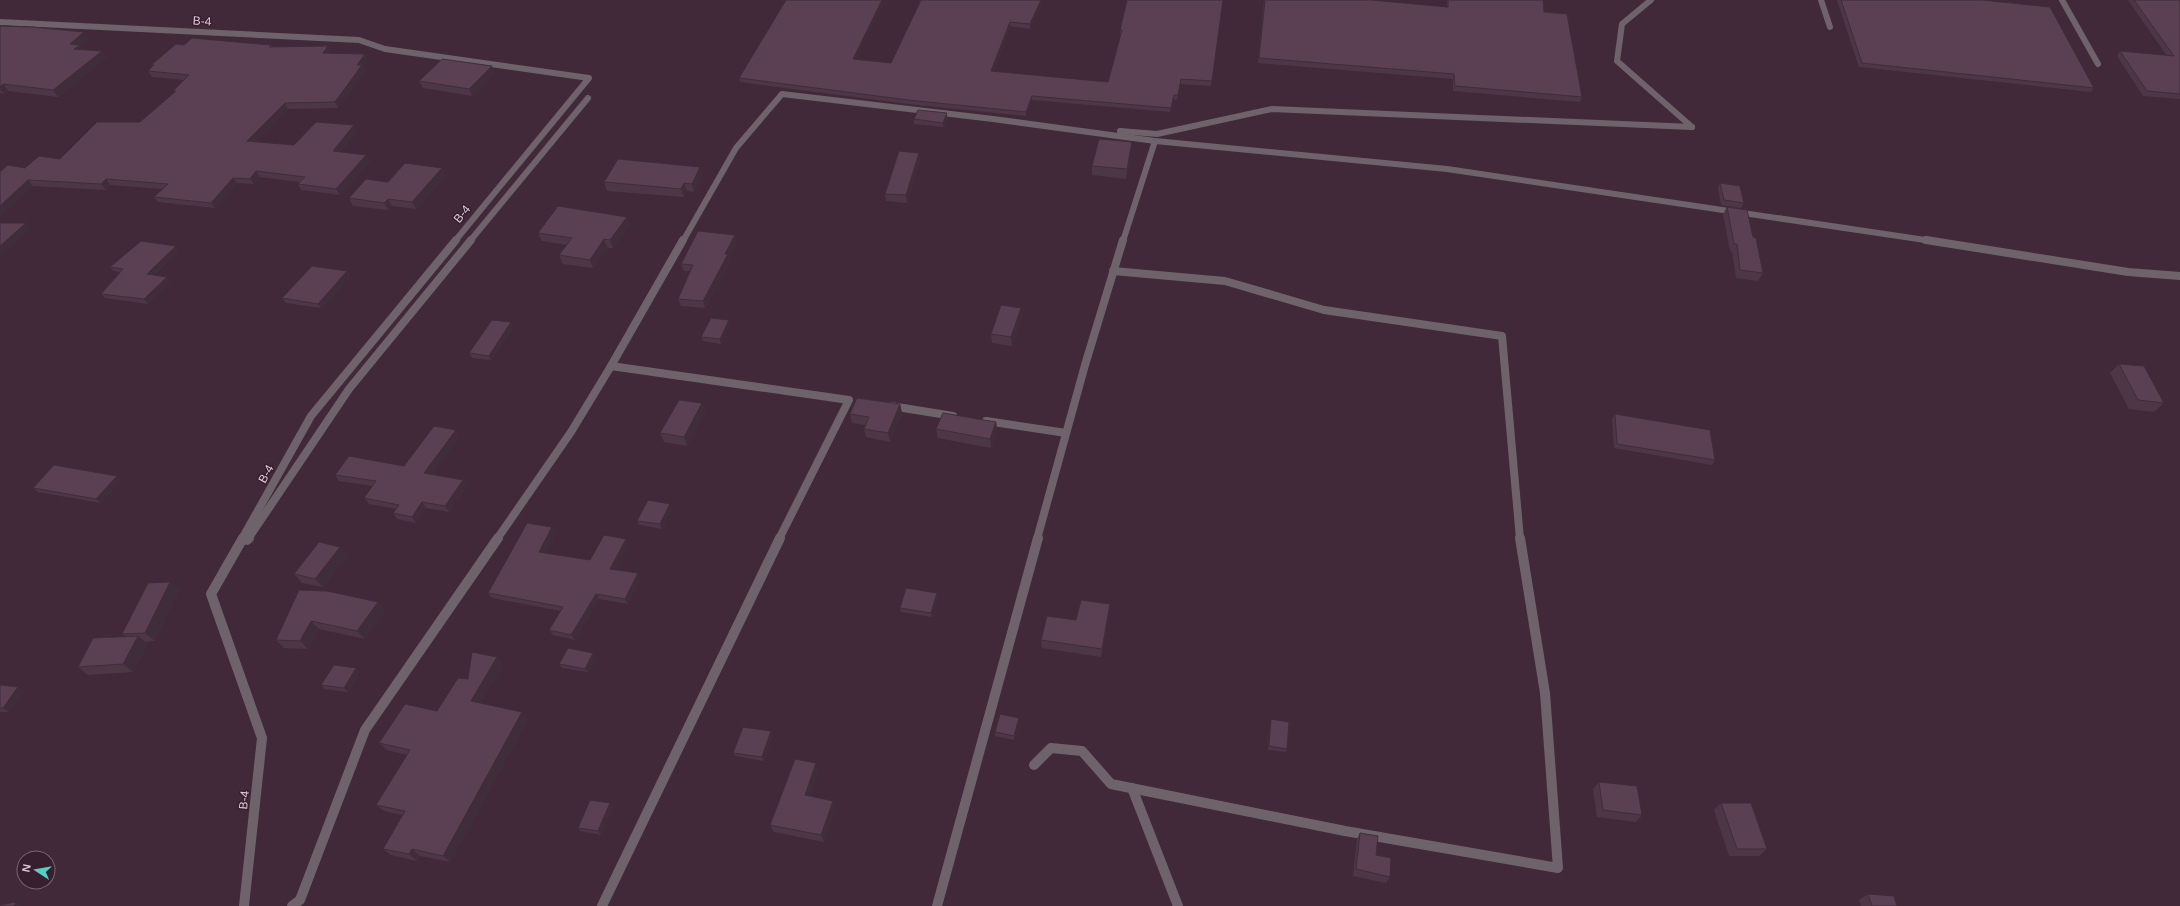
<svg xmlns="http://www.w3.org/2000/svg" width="2180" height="906" viewBox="0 0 2180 906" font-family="Helvetica,sans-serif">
<rect width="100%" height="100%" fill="#41293a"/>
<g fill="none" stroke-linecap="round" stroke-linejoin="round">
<!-- minor-far2 -->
<g stroke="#6f636b" stroke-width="6">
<polyline points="1651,0 1622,24 1617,61 1692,127"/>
<polyline points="1821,0 1830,27"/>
<polyline points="2062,0 2098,64"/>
<polyline points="0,22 359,40 385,49 589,78 455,241"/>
<polyline points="1120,131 1157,134 1272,109 1692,127"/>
<polyline points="470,241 588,98"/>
<polyline points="683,241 736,148 782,94 993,119 1155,141 1447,169 1932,241"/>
<polyline points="1123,241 1155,141"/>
</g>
<!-- minor-far1 -->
<g stroke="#6f636b" stroke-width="8">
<polyline points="1926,240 2128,272 2180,276"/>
<polyline points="1113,271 1225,281 1324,310 1502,336 1520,539"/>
<polyline points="611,366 683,240"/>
<polyline points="891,406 953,416"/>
<polyline points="986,421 1066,433"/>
<polyline points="242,539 311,416 456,240"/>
<polyline points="248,539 349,389 471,240"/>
<polyline points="497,539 571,432 611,366 849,400 779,539"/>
<polyline points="1037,539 1085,365 1123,240"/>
</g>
<!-- minor -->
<g stroke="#6f636b" stroke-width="10">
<polyline points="243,538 211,594 262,738 244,906"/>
<polyline points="247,540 249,538"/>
<polyline points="1034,765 1051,748 1082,751 1111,784 1345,831 1558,868 1545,693 1520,538"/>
<polyline points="1132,788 1178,906"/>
<polyline points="292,906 300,900 365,730 498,538"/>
<polyline points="602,906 780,538"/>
<polyline points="937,906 1038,538"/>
</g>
</g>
<!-- wall -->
<g fill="#4d3747">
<polygon points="885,0 855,59 891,63 921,0 1043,0 1030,29 1010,26 993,72 1108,82 1121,35 1120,35 1120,30 1223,0 1211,86 1180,84 1177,100 1173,99 1170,112 1032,100 1026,116 908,104 740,82 739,78"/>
<polygon points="1264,0 1447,7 1447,0 1543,0 1544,12 1582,97 1580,102 1453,91 1453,79 1258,63"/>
<polygon points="1837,0 1982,0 2094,88 2091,92 1859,67"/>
<polygon points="2128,0 2180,0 2180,99 2143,96 2117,56 2120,51 2167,56"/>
<polygon points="0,26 84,32 89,39 80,46 83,50 107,57 58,97 8,91 4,94 0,93"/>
<polygon points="184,45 271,45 272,47 328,46 331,52 330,53 365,54 368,60 363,67 365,71 338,108 288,109 256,142 294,145 357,130 340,152 366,155 370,161 340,195 301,190 298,184 300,182 260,177 254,184 237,183 215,208 158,202 154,197 163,189 110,185 106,190 33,186 0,216 25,168 60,159 140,122 174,93 173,91 184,80 152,77 148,71 152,67 151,65"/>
<polygon points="495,73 472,96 423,88 419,81"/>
<polygon points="947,118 943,127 914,124 914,119"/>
<polygon points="1132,142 1132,152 1126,179 1092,175 1092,166"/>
<polygon points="919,153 920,161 907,203 886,201 885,194"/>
<polygon points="700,167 703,175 694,192 687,191 684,197 607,191 604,182"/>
<polygon points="446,175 416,209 392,206 388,210 353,206 349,198 388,182"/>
<polygon points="1720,183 1744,203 1741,208 1721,205 1718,188"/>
<polygon points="1727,207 1753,237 1763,273 1758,281 1736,278 1732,252 1730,251 1723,214"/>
<polygon points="627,217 630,225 613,248 608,248 593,268 563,264 559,255 567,245 542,241 538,233"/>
<polygon points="735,235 737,242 729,258 730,261 705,308 681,306 678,299 690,271 684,271 681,264"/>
<polygon points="179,250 154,275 167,277 170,282 148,304 105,298 101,294 120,272 114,271 110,267"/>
<polygon points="347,271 350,276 321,308 286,303 282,298"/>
<polygon points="1021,308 1022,318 1012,346 992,343 991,334"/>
<polygon points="730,325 721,344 703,341 701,337"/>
<polygon points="514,327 491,360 472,358 469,353"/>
<polygon points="2119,364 2164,403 2154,412 2129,409 2110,373"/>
<polygon points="702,403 705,412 687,446 664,442 660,433"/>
<polygon points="900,404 902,413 890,442 866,437 864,429 865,425 852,423 850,414"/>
<polygon points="1615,414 1715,460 1712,465 1614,448 1612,419"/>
<polygon points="996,422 997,431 991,448 938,438 936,429"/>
<polygon points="460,436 432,474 463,480 467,486 449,512 426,508 416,523 397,519 393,513 396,509 369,504 364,498 373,486 339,481 335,475 404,466"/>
<polygon points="122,480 101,503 38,492 33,488"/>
<polygon points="672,508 662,529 639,525 637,521"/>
<polygon points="552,527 556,533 544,553 590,560 626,539 628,544 615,570 641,579 628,604 599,599 575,640 553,635 549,630 561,611 492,598 488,593"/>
<polygon points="340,547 348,555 323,587 302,583 294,574"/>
<polygon points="170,582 179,590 155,641 145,642 148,644 133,672 88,675 78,667 125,636 122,634"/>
<polygon points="327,591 378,602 385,610 365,639 319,629 308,649 284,648 276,640"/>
<polygon points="938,597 932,617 901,612 900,608"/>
<polygon points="1110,604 1110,612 1101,657 1042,648 1041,640 1076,620"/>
<polygon points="593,653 596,657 588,672 562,668 559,664"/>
<polygon points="497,657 503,665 480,703 522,712 528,720 450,862 420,856 417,861 391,855 383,849 402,815 384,811 376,805 407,755 387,750 379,743 437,711 468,679"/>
<polygon points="356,668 360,672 348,692 325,689 321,685"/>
<polygon points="0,685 18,687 24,691 9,712 0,712"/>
<polygon points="1271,719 1287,749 1286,752 1268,750 1270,723"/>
<polygon points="1020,722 1014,740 995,736 995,732"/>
<polygon points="771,731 773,735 763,761 735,756 733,753"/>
<polygon points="819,771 810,796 833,801 836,808 824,842 774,832 770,825"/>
<polygon points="1599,782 1642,815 1636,822 1597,817 1593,789"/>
<polygon points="610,803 613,807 601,835 580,831 578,828"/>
<polygon points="1721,803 1767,849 1759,856 1729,856 1714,810"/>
<polygon points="1360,833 1376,855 1390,877 1386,883 1353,876 1357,839"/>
<polygon points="1868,894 1897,906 1861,906 1859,900"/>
</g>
<!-- shaded-wall -->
<g fill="#3f2d39">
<polygon points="882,0 885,0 853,64 853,59"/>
<polygon points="1041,0 1043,0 1030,29 1030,24"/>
<polygon points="1010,22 1010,26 991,76 991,71"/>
<polygon points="84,32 89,39 80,46 84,51 79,56 70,44"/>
<polygon points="328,46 331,52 326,59 323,53"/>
<polygon points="102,51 107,57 58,97 53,90"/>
<polygon points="365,54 368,60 363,67 365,71 338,108 335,102 357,65"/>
<polygon points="492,66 495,73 472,96 469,89"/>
<polygon points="3,84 8,91 4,94 0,89 0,87"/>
<polygon points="1032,96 1032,100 1026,116 1026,112"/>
<polygon points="285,103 288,109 251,147 247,141"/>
<polygon points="947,113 947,118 943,127 943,123"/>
<polygon points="354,125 357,130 336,156 333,151"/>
<polygon points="1132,142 1132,152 1126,179 1127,169"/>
<polygon points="919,153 920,161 907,203 906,195"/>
<polygon points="366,155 370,161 340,195 336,189"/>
<polygon points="700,167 703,175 694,192 692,184"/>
<polygon points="442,168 446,175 416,209 412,202"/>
<polygon points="256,171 260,177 254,184 250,179"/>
<polygon points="233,178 237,183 215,208 211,203"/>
<polygon points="106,179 110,185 106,190 101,184"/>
<polygon points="28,180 33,186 0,216 0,206"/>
<polygon points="684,183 687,191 684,197 681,189"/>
<polygon points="388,199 392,206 388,210 384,203"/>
<polygon points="627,217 630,225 613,248 610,240"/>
<polygon points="26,223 31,229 0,256 0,246"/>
<polygon points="735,235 737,242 729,258 730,261 705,308 703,301 725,254"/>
<polygon points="604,239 608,248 593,268 590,260"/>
<polygon points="176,246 179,250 150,278 147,274"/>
<polygon points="347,271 350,276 321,308 318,304"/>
<polygon points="167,277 170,282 148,304 144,299"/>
<polygon points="1021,308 1022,318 1012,346 1011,337"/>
<polygon points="729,320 730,325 721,344 720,339"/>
<polygon points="511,322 514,327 491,360 489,356"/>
<polygon points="702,403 705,412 687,446 684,437"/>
<polygon points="900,404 902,413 890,442 888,433"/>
<polygon points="996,422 997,431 991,448 990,439"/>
<polygon points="456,430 460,436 429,479 424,473"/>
<polygon points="117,476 122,480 101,503 96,499"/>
<polygon points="463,480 467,486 449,512 445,506"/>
<polygon points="422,502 426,508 416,523 412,517"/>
<polygon points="670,504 672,508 662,529 660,524"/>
<polygon points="552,527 556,533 542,557 539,552"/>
<polygon points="626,539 628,544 613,574 610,569"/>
<polygon points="340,547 348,555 323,587 315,579"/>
<polygon points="638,573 641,579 628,604 625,599"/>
<polygon points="170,582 179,590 155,641 145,633"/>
<polygon points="937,593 938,597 932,617 931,613"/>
<polygon points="596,594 599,599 575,640 571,635"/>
<polygon points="378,602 385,610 365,639 357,631"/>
<polygon points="1110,604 1110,612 1101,657 1102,649"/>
<polygon points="311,621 319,629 308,649 300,641"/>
<polygon points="138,636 148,644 133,672 123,664"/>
<polygon points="593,653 596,657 588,672 585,669"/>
<polygon points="497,657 503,665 477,709 471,701"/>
<polygon points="356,668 360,672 348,692 344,688"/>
<polygon points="18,687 24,691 9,712 3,708"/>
<polygon points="522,712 528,720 450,862 443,856"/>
<polygon points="1019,718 1020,722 1014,740 1014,736"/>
<polygon points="771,731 773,735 763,761 762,757"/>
<polygon points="816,763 819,771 808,802 805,795"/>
<polygon points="833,801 836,808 824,842 821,835"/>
<polygon points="610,803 613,807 601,835 598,831"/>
<polygon points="412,849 420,856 417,861 409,854"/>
<polygon points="16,902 23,906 14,906"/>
</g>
<!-- building -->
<g fill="#5a4052" stroke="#3f2d39">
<polygon points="786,0 882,0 853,59 891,63 921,0 1041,0 1030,24 1010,22 991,71 1108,82 1122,30 1120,30 1127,0 1223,0 1212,81 1181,79 1178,95 1174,95 1171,108 1032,96 1026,112 908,100 739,78"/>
<polygon points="1265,0 1371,0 1448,7 1448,0 1543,0 1544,12 1567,14 1582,97 1455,86 1454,74 1259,58"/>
<polygon points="1841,0 1982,0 2050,7 2094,88 1862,63"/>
<polygon points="2134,0 2180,0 2180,94 2147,91 2120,51 2174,56"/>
<polygon points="0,26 31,27 84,32 70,44 80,45 74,49 102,51 53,90 3,84 0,87"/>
<polygon points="192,38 271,45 269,47 328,46 323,53 365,54 357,65 362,65 335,102 285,103 247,141 294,145 316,122 354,125 333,151 366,155 336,189 298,184 305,177 256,171 250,179 233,178 211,203 154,197 168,184 106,179 101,184 28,180 0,206 0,171 1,171 8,165 25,168 39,156 60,159 97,122 140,122 176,91 173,91 189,75 148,71 154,65 151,65 176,44 184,45"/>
<polygon points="442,59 492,66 469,89 419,81"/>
<polygon points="918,110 947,113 943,123 914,119"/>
<polygon points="1099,139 1132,142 1127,169 1092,166"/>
<polygon points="899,151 919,153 906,195 885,194"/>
<polygon points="618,159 700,167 692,184 684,183 681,189 604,182"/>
<polygon points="405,163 442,168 412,202 388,199 384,203 349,198 366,179 388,182"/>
<polygon points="1720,183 1740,186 1744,203 1724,200"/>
<polygon points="558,206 627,217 610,240 604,239 590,260 559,255 572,238 538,233"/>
<polygon points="1727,207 1747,210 1753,237 1756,238 1763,273 1740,270 1737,244 1734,244"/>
<polygon points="0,223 26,223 0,246"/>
<polygon points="698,231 735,235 725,254 728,254 703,301 678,299 693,265 681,264"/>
<polygon points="141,241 176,246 147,274 167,277 144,299 101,294 123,269 110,267"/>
<polygon points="312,266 347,271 318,304 282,298"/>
<polygon points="1001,305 1021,308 1011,337 991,334"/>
<polygon points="711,318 729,320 720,339 701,337"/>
<polygon points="492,320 511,322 489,356 469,353"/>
<polygon points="2119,364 2144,366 2164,403 2138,400"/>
<polygon points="857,398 900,404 888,433 864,429 869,417 850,414"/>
<polygon points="679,400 702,403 684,437 660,433"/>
<polygon points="943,413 996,422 990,439 936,429"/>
<polygon points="1615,414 1710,430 1715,460 1617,444"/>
<polygon points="434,426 456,430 424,473 463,480 445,506 422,502 412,517 393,513 399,505 364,498 376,481 335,475 349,456 404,466"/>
<polygon points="54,465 117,476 96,499 33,488"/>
<polygon points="648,500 670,504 660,524 637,521"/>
<polygon points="527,523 552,527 539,552 590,560 604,535 626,539 610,569 638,573 625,599 596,594 571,635 549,630 563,607 488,593"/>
<polygon points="319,542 340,547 315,579 294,574"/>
<polygon points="170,582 145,633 122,634 148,583"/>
<polygon points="906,588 937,593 931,613 900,608"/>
<polygon points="299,590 327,591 378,602 357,631 311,621 300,641 276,640"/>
<polygon points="1081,600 1110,604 1102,649 1041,640 1047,616 1076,620"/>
<polygon points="138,636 123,664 78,667 93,638"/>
<polygon points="568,648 593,653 585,669 559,664"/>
<polygon points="472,652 497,657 471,701 522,712 443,856 412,849 409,854 383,849 405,811 376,805 410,750 379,743 405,704 437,711 458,678 468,679"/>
<polygon points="334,665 356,668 344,688 321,685"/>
<polygon points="0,685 18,687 3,708 0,708"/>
<polygon points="1000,714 1019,718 1014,736 995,732"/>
<polygon points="1271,719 1289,722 1287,749 1269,746"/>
<polygon points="743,727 771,731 762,757 733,753"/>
<polygon points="795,759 816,763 805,795 833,801 821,835 770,825"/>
<polygon points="1599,782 1637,786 1642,815 1603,810"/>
<polygon points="590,800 610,803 598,831 578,828"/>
<polygon points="1721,803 1751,803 1767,849 1737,849"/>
<polygon points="1360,833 1378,836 1376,855 1391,858 1390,877 1356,869"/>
<polygon points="1868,894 1894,896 1897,906 1872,906"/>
<polygon points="16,902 14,906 0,906 0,905"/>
</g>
<g text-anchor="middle" stroke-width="3" stroke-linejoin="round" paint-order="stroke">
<!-- street labels -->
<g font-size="12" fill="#dcccd6" stroke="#371f30">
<text transform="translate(202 21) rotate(3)" y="4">B-4</text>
<text transform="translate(462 214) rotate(-51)" y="4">B-4</text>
<text transform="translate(266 474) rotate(-61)" y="4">B-4</text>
<text transform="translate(244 800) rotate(-84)" y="4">B-4</text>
</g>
</g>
<!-- north arrow -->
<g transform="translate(36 870) rotate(282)"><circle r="19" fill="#371f30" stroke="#796472"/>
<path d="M0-3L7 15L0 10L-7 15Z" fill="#56cec4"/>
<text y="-6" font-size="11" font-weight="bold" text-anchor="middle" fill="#dcccd6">N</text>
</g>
</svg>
